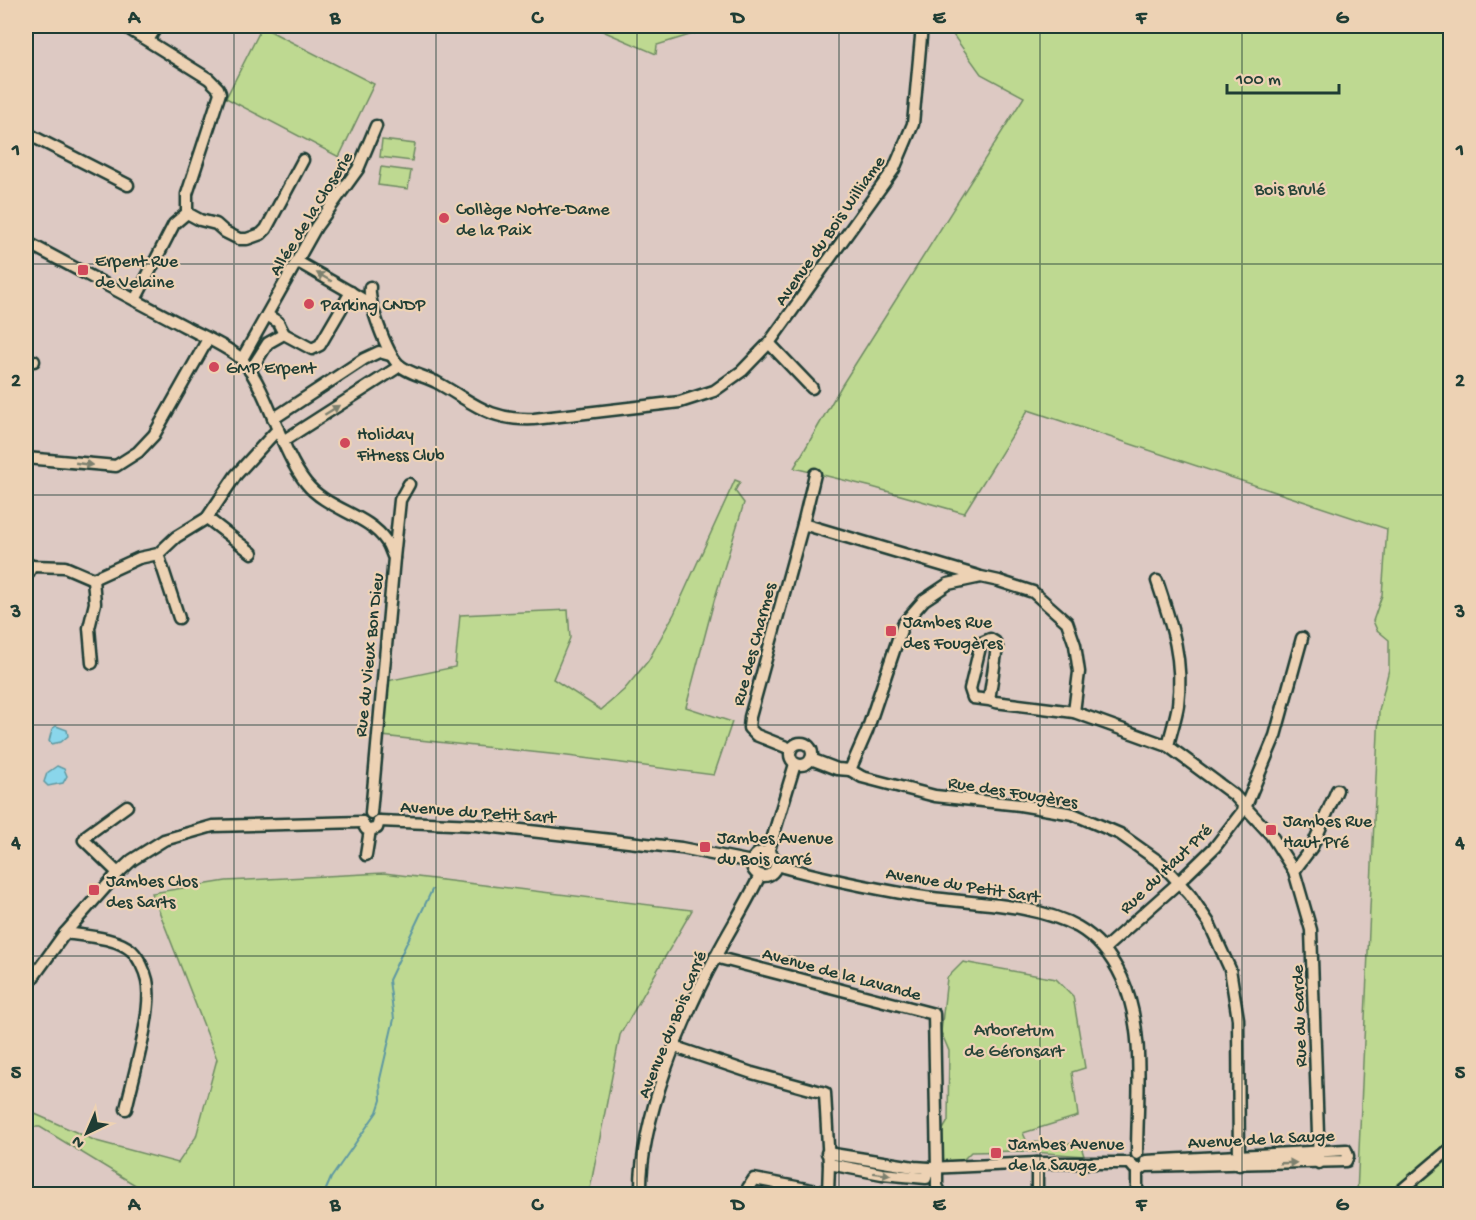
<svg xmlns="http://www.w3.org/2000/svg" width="1476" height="1220" viewBox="0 0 1476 1220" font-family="'Gochi Hand',sans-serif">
<rect width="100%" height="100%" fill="#ddc9c3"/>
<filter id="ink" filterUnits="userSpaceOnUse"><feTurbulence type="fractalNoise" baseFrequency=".0167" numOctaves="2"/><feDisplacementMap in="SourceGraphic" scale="12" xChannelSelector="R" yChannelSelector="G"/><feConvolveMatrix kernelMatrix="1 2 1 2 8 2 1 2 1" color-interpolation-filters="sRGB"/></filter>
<g filter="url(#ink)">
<!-- green -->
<g fill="#bed991" stroke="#6e8b62" stroke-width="1.5">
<polygon points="591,26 719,26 657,45 656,54"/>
<polygon points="959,26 1450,26 1450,1194 1357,1194 1379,711 1389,669 1389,640 1377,630 1373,621 1382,595 1387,529 1028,410 964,513 872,487 794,468 842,385 1024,97 981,74 951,32"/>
<polygon points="262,27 374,84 339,157 226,98"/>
<polygon points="382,140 415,144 412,161 380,157"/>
<polygon points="381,167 411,171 408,189 378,185"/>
<polygon points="735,480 740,482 735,491 744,503 714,601 686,707 732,722 714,775 560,755 382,736 387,681 455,667 460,615 568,610 570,638 553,679 601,710 624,690 648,661 674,614"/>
<polygon points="384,873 692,910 620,1035 589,1194 150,1194 40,1127 26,1127 26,1110 96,1141 178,1163 196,1137 217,1059 152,893 226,881"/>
<polygon points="963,962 1056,979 1073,996 1085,1068 1072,1072 1078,1116 1023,1133 1027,1142 1080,1143 1084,1156 1021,1151 971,1152 963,1160 942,1161 941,1133 948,1121 949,1051 941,1032 947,978"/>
</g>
<!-- water -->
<g fill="#8ad6eb" stroke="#5f99a2" stroke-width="1.5">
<polygon points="56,726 67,730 68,736 61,742 51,744 49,741 52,729"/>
<polygon points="57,766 64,769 67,776 63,783 48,786 44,782 47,773"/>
</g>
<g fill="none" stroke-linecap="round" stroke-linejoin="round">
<!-- stream -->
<polyline stroke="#5f99a2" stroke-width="2" points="324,1194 331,1178 377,1112 381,1100 380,1079 394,1019 389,980 432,890"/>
<!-- minor casing -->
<g stroke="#1f3d34" stroke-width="15">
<g id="minor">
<polyline points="124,26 209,79 218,88 220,93 187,194 187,213 174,224 135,300"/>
<polyline points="148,40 157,26"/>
<polyline points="26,133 128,185"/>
<polyline points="187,213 200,220 216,224 225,232 239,239 247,239 261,234 266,229 303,160"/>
<path d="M 26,242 C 79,270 132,299 186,327 C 200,335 235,350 244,362 C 270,395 280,450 306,483 C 327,510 368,514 386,541 C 390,546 391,553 394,558 L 371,813"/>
<polyline points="298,262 371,304"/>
<path d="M 370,287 C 368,303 387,353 398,364 C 407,373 424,376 436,382 C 473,402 488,421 534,419 L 680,402 L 714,391 L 742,371 L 769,343 L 894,169 L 913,124 L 922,26"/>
<polyline points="267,315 278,322 284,334"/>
<polyline points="769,343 812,388"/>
<polyline points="242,359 316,227 358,169 376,126"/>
<polyline points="26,361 34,361"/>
<polyline points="250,371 268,343 284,334 312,349 320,345 351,292"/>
<polyline points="273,419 364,359 379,352 390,355"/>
<polyline points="283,441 400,366"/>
<polyline points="26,458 116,466 138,452 154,435 208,339"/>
<polyline points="207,518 252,553"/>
<polyline points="803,524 815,474"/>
<polyline points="158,554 179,618"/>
<polyline points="394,558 400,500 409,484"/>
<polyline points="26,563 32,566 65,567 93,579 139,558 158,554 176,537 207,518 236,475 278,429"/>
<polyline points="26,577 32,566"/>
<path d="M 1157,581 C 1171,623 1184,659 1178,705 C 1176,718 1171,732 1168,746"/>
<polyline points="92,663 89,628 95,603 93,579"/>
<polyline points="989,700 973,698 970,689 981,643 990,639 995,642 997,647 989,700 995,702 1074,712 1168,746 1234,795 1271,835 1294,871 1311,930 1319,1163"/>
<circle cx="801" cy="754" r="11"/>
<polyline points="791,749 756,735 749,728 750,717 803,524 978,576"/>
<polyline points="811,759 837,769 850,770 867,731 903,624 924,600 948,584 981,577 999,581 1033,592 1067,622 1075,645 1079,672 1074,712"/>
<polyline points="850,770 862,777 935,796 1020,805 1073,814 1120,834 1161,863 1190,895 1209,923 1230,969 1238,1019 1239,1165"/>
<polyline points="379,821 476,825 611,840 681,848 752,862"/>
<polyline points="362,822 366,829 370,830 377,828 379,821"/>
<circle cx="764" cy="864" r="12"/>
<polyline points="768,853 795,764"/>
<polyline points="366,855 370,830"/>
<path d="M 776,865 C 822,878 871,888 918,896 C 969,904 1033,902 1078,927 C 1099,939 1112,957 1122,978 C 1146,1032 1137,1097 1137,1154"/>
<polyline points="1294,871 1312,847 1337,790"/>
<polyline points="118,873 84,840 87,835 127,806"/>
<path d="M 65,933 C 86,936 116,937 132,951 C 139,958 145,971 147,980 C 154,1009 133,1077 126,1109"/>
<polyline points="1105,948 1178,883 1215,847 1245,808 1275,736 1302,638"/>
<polyline points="715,957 934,1014 937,1168 937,1186 941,1194"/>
<polyline points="26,987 65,933 118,873 132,860 164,840 213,826 362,822"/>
<polyline points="675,1047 752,1073 825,1093 829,1164 828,1194"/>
<polyline points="827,1153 914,1167 929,1168 1037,1163 1130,1163"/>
<polyline points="1037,1163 1037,1194"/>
<polyline points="1130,1163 1134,1168 1140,1170 1145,1166 1346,1161 1348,1156 1346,1150 1146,1161"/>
<polyline points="829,1164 882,1174 926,1178 929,1168"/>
<polyline points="1137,1169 1137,1194"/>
<path d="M 641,1194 C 639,1121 681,1021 716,956 C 730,929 747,903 760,875"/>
<polyline points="748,1194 748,1188 754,1179 828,1193"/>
<polyline points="1397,1194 1450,1149"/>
</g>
</g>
<!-- minor -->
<use href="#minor" stroke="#edd2b4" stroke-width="10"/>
</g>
<!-- one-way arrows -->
<defs><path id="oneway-solid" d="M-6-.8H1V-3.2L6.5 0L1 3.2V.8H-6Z" transform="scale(1.5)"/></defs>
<g fill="#7c806e">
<use href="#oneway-solid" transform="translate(324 277) rotate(-150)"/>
<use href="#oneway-solid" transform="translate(332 410) rotate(-32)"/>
<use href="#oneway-solid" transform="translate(84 464) rotate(8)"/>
<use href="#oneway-solid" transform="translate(1288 1163) rotate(-2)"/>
<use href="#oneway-solid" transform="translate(882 1174) rotate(7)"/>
</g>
</g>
<!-- grid -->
<path fill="none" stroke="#1f3d34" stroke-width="1.5" stroke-opacity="0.55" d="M 234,26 L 234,1194M 436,26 L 436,1194M 637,26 L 637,1194M 839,26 L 839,1194M 1040,26 L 1040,1194M 1242,26 L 1242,1194M 26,264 L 1450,264M 26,495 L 1450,495M 26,725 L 1450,725M 26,956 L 1450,956"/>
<!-- markers -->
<g fill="#d1495b" stroke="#edd2b4" stroke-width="2">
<circle cx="444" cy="218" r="6"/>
<rect x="77" y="264" width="12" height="12" rx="3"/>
<circle cx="309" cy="304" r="6"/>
<circle cx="214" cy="367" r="6"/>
<circle cx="345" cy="443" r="6"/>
<rect x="885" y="625" width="12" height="12" rx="3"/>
<rect x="1265" y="824" width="12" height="12" rx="3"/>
<rect x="699" y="841" width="12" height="12" rx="3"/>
<rect x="88" y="884" width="12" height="12" rx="3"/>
<rect x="990" y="1147" width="12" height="12" rx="3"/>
</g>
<g text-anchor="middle" stroke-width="4.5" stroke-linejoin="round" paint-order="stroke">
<!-- park labels -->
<g font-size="18" fill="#274539" stroke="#edd2b4">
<text x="1290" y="194">Bois Brulé</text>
<text x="1014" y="1035">Arboretum<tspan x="1014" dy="21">de Géronsart</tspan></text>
</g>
<!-- poi labels -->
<g font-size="18" fill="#1f3d34" stroke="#edd2b4" text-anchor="start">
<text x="456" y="214">Collège Notre-Dame<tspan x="456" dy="21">de la Paix</tspan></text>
<text x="95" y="266">Erpent Rue<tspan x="95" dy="21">de Velaine</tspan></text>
<text x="321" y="310">Parking CNDP</text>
<text x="226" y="373">GMP Erpent</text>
<text x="357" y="439">Holiday<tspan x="357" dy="21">Fitness Club</tspan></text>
<text x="903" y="627">Jambes Rue<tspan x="903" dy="21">des Fougères</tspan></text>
<text x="1283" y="826">Jambes Rue<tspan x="1283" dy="21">Haut Pré</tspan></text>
<text x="717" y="843">Jambes Avenue<tspan x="717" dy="21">du Bois carré</tspan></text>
<text x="106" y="886">Jambes Clos<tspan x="106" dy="21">des Sarts</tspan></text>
<text x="1008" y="1149">Jambes Avenue<tspan x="1008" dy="21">de la Sauge</tspan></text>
</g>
<!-- street labels -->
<g font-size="18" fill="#1f3d34" stroke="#edd2b4">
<text transform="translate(310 213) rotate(-58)" y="6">Allée de la Closerie</text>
<text transform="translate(829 230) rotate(-55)" y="6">Avenue du Bois Williame</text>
<text transform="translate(753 644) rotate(-75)" y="6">Rue des Charmes</text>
<text transform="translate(368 655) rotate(-84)" y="6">Rue du Vieux Bon Dieu</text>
<text transform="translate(1013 791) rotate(9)" y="6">Rue des Fougères</text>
<text transform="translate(478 811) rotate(4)" y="6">Avenue du Petit Sart</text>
<text transform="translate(1165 868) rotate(-44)" y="6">Rue du Haut Pré</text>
<text transform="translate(963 884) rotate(9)" y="6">Avenue du Petit Sart</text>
<text transform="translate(842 973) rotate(15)" y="6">Avenue de la Lavande</text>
<text transform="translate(1298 1016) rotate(-92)" y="6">Rue du Garde</text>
<text transform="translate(671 1024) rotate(-68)" y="6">Avenue du Bois Carré</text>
<text transform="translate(1261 1138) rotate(-3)" y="6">Avenue de la Sauge</text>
</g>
</g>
<!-- margin -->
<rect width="1476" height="1220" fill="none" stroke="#edd2b4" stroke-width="66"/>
<!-- north arrow -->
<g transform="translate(87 1133) rotate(224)" stroke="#edd2b4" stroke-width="4.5" paint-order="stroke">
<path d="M0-4.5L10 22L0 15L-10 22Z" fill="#1f3d34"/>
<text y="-9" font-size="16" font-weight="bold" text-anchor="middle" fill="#1f3d34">N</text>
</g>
<!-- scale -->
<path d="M1227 84v9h112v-9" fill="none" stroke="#1f3d34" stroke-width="3"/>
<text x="1236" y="84" font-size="18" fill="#1f3d34" stroke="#edd2b4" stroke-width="4.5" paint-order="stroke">100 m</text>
<rect x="33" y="33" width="1410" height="1154" fill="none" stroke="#1f3d34" stroke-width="2"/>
<g font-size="20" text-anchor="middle" font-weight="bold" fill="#1f3d34">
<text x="134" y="23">A</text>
<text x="335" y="23">B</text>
<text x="537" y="23">C</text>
<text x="738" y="23">D</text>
<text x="939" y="23">E</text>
<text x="1141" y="23">F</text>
<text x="1342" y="23">G</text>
<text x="16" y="155">1</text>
<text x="1460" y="155">1</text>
<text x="16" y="386">2</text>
<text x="1460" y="386">2</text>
<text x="16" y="617">3</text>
<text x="1460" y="617">3</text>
<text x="16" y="848">4</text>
<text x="1460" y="848">4</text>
<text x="16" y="1078">5</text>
<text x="1460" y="1078">5</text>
<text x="134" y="1210">A</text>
<text x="335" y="1210">B</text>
<text x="537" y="1210">C</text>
<text x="738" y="1210">D</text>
<text x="939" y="1210">E</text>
<text x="1141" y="1210">F</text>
<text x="1342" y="1210">G</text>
</g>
</svg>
